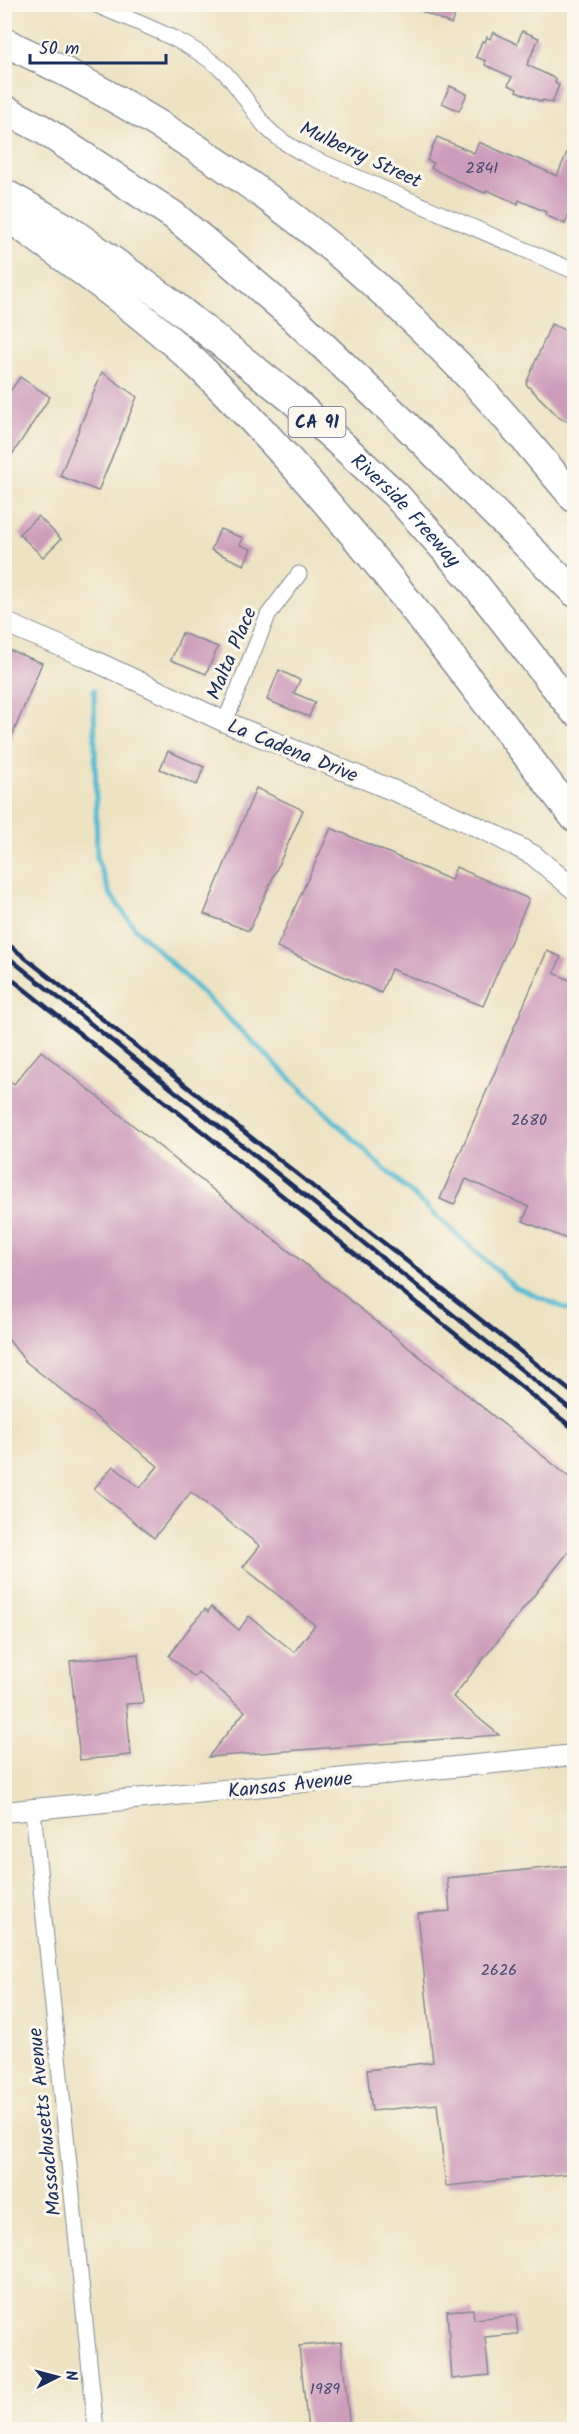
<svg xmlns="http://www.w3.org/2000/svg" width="579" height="2434" viewBox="0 0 579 2434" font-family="Kalam,sans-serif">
<rect width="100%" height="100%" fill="#fbf7ec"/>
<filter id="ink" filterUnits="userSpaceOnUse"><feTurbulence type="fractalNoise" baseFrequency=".0167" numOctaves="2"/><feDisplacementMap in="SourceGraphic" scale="12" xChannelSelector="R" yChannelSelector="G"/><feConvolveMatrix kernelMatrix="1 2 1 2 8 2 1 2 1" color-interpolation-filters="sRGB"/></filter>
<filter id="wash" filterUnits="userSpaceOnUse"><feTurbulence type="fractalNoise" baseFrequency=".008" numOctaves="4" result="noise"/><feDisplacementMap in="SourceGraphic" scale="24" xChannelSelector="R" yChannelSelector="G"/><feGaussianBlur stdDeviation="1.35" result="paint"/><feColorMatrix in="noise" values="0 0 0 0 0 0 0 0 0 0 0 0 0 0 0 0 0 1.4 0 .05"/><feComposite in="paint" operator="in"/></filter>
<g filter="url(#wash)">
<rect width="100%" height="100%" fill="#ede3c3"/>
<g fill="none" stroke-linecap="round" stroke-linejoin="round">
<!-- stream -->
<polyline stroke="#55bcd2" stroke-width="5" points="94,690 97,859 110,894 135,928 380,1165 515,1287 574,1312"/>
</g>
<g id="blocks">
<!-- building -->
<g fill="#cc9cbb">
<polygon points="405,4 460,4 451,24"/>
<polygon points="522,31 539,38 527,65 556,79 555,83 559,85 552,103 543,100 542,102 516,91 517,89 508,85 512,77 485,65 486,61 476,57 482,41 485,42 487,37 490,39 493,32 517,44"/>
<polygon points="450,86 467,94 459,111 442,103"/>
<polygon points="574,136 574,201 565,224 545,215 546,212 519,200 518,204 487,190 485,193 461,183 431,168 434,163 427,160 437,137 474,153 479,142 557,176"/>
<polygon points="551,324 574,334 574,424 560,418 526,384"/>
<polygon points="102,372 137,397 98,491 60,476"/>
<polygon points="20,377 50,397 4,467 4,400"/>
<polygon points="38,516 61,539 43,557 19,534"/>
<polygon points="220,529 243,538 240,545 251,549 244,565 211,550"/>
<polygon points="182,633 218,647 206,674 171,660"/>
<polygon points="4,648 42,663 5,753 4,753"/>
<polygon points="279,670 300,680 294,693 315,702 309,717 267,700"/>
<polygon points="168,751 204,767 197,785 160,769"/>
<polygon points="256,788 303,810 249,931 204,914"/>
<polygon points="331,828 451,880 456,867 529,899 483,1006 391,969 381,993 277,947"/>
<polygon points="547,951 561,957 554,973 574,982 574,1242 523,1221 529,1207 466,1179 454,1205 440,1199"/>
<polygon points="41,1051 574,1481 574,1545 453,1697 499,1735 208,1757 245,1711 198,1672 194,1677 169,1656 193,1623 205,1609 208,1612 211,1607 239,1630 249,1616 294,1652 315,1625 243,1567 260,1546 191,1492 154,1538 94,1489 113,1466 140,1488 158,1466 25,1361 4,1334 4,1076 14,1084"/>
<polygon points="138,1654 143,1703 126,1704 131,1755 80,1760 70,1661"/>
<polygon points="574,1865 574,2173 446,2186 437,2104 372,2111 367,2070 433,2062 418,1914 450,1911 447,1878"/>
<polygon points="473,2309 474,2319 516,2315 518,2334 485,2337 489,2375 452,2379 447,2311"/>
<polygon points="341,2342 350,2430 308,2430 299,2346"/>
</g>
</g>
</g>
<g filter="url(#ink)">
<use href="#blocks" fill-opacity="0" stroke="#848990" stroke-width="1.5"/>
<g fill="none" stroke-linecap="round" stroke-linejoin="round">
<!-- minor casing -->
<g stroke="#848990" stroke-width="17">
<g id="minor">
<path d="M 94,4 C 137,23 184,38 220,68 C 238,84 250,108 265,126 C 277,139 294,149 310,157 L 574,271"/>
<polyline points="225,722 268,615 299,574"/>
<polyline points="33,1810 96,2430"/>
</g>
</g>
<!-- tertiary casing -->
<g stroke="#848990" stroke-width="22">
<g id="tertiary">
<polyline points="4,622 86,657 225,722 434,807 491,833 533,855 574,889"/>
<polyline points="4,1812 574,1755"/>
</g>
</g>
<!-- motorway casing -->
<g stroke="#848990" stroke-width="31">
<g id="motorway">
<path d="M 4,42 C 176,121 334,234 464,371 C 503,412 538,455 574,498"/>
<polyline points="4,109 42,129 173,215 231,263 291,315 403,422 574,592"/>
<path id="s1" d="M 4,193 L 68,229 L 162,296 L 293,400 L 395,494 L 472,580 L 574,711"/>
<path d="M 4,214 C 71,263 145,314 204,371 C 343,507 456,664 574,817"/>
</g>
</g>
<!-- minor -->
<use href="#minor" stroke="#fff" stroke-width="15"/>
<!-- tertiary -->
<use href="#tertiary" stroke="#fff" stroke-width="20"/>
<!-- motorway -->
<use href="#motorway" stroke="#fff" stroke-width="28"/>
<!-- rail -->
<g stroke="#1b2f5e" stroke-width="4.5">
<polyline points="4,941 574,1394"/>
<polyline points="4,954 574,1412"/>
<polyline points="4,973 574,1429"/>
</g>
</g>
</g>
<g text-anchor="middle" stroke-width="6" stroke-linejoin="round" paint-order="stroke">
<!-- number labels -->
<g font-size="16" fill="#474a75">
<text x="482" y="173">2841</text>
<text x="529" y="1125">2680</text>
<text x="499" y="1975">2626</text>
<text x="325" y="2394">1989</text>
</g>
<!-- shield labels -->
<rect fill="#fbf7ec" stroke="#5e6b89" stroke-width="1.5" x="288.5" y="407" width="57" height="30" rx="4.5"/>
<g font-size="18" font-weight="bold" fill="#1b2f5e">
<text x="317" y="428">CA 91</text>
</g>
<!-- street labels -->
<g font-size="20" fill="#1b2f5e" stroke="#fbf7ec">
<text transform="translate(361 154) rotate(25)" y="7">Mulberry Street</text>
<text dy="7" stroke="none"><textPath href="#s1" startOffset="514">Riverside Freeway</textPath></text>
<text transform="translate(231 653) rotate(-67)" y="7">Malta Place</text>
<text transform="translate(293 750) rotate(22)" y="7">La Cadena Drive</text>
<text transform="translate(290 1784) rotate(-6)" y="7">Kansas Avenue</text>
<text transform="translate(44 2122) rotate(-96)" y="7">Massachusetts Avenue</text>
</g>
</g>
<!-- margin -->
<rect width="579" height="2434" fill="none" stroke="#fbf7ec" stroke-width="24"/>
<!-- north arrow -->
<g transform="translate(57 2377) rotate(84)" stroke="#fbf7ec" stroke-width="4.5" paint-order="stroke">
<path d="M0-4.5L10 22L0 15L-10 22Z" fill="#1b2f5e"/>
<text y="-9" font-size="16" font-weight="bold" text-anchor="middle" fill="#1b2f5e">N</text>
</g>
<!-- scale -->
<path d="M30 54v9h136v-9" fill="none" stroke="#1b2f5e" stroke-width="3"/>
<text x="39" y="54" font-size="18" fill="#1b2f5e" stroke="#fbf7ec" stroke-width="4.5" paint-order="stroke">50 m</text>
</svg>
